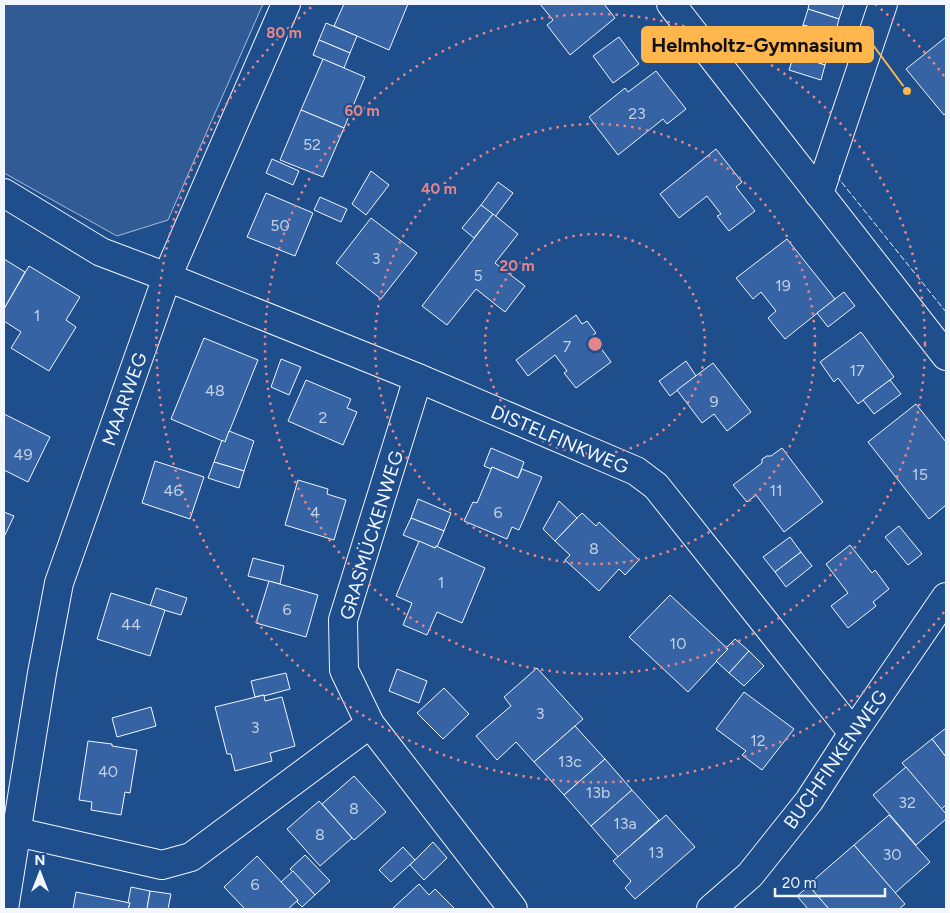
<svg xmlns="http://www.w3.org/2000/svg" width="950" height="913" viewBox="0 0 950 913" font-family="Figtree,sans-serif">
<rect width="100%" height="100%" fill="#1f4e8c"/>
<!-- green -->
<polygon fill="#305b95" stroke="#a8bbd7" points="4,4 263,4 168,220 117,236 4,173"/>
<!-- building -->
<g fill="#3563a3" stroke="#f2f6ff">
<polygon points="344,4 408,4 389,50 334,26"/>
<polygon points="540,4 604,4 615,18 570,55 547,25 553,20"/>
<polygon points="809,4 844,4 839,19 808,9"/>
<polygon points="808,9 839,19 835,34 803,25"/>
<polygon points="326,23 357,36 350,53 319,40"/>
<polygon points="803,25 835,34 830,50 798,40"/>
<polygon points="619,37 639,64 613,83 593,56"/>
<polygon points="946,37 946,113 944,115 906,69"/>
<polygon points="319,40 350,53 344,68 313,55"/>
<polygon points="798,40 830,50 825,65 794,55"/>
<polygon points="794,55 825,65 821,80 789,70"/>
<polygon points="323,59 365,77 344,128 301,110"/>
<polygon points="656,71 686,109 667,124 663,119 618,155 589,117 625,88 628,92"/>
<polygon points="301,110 344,128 323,177 280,160"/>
<polygon points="716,149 742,182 736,187 755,211 729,231 717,216 721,214 707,196 679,218 660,194"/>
<polygon points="272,159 299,171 293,185 266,173"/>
<polygon points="371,171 389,185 366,215 352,204"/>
<polygon points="498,182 513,193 495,217 481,205"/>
<polygon points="266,193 313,213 295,256 247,237"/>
<polygon points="320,197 347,209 341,222 314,210"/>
<polygon points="481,205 493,214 474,238 462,228"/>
<polygon points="493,214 518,234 495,263 525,286 505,312 476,289 447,325 422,306"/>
<polygon points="371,218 417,253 381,299 336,263"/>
<polygon points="787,239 835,299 785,339 768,318 776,311 761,292 753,299 736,278"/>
<polygon points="4,259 25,272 4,309"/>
<polygon points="29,266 80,297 66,320 76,327 49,371 11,348 21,332 4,321 4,309"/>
<polygon points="844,292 855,306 828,327 817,313"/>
<polygon points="576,315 582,324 587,321 596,333 592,336 611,362 576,388 564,373 567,371 555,355 528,376 516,360"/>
<polygon points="861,332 894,377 858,404 838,378 834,382 820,362"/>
<polygon points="204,338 258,360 225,442 171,419"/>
<polygon points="281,359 301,367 289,395 271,387"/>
<polygon points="686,361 696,376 670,396 659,381"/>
<polygon points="713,363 751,412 727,431 714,414 702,423 677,390"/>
<polygon points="306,380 351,399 347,408 357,412 343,445 288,421"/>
<polygon points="890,380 901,394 874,414 863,400"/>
<polygon points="916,404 946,442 946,505 929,519 868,442"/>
<polygon points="4,414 50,437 28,482 4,470"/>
<polygon points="229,431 254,441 244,471 214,462 222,440 225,442"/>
<polygon points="491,448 524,462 518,478 492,467 491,469 484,466"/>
<polygon points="782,448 823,502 784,532 756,495 747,502 733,485 762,463 762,459 767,456 771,456"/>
<polygon points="155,461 204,477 190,519 142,503"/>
<polygon points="214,462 244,471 239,488 208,478"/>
<polygon points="492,467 518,478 522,469 542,477 519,530 512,527 507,539 464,521 473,502 477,503"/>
<polygon points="298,480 328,489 327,494 346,500 334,540 285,525"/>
<polygon points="418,499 451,513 444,531 411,518"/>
<polygon points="559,501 577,518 555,541 543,529"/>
<polygon points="4,512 14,516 4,537"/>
<polygon points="582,513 596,526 599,522 639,560 625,575 619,569 599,591 565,560 570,555 555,541"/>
<polygon points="411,518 444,531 437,547 436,546 435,548 403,535"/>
<polygon points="899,526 922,554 908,565 885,537"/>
<polygon points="790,537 801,552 775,572 763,557"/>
<polygon points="419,541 435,548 436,546 485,568 462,623 437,612 427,635 403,625 412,603 396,596"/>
<polygon points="850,545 872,573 875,570 889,589 873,602 876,606 848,628 831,606 848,593 826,564"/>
<polygon points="801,552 812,566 786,587 775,572"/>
<polygon points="253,558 284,566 280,584 248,576"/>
<polygon points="269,581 318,595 306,637 256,623"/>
<polygon points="156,588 187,598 181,615 150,606"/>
<polygon points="111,593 165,610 150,656 97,639"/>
<polygon points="670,595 728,649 688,692 629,637"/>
<polygon points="735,639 749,651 729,673 716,661 728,649 726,648"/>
<polygon points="749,651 764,666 744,686 729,673"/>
<polygon points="537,668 583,719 534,762 516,742 497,760 476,736 511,706 504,697"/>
<polygon points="397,669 427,681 419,703 389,691"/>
<polygon points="286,673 290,689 264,696 264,695 255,697 251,681"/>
<polygon points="444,688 469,714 443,739 417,713"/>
<polygon points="744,692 794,729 762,770 742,755 746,751 716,729"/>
<polygon points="264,695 265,701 282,697 295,746 270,753 272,761 235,771 231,754 227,754 215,707"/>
<polygon points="151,707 156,726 117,737 112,718"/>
<polygon points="575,726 605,759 564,795 534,762"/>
<polygon points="946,728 946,757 932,739"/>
<polygon points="932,739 946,757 946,805 941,809 902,763"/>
<polygon points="88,741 112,744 112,746 137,750 130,793 125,792 121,815 91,810 92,802 79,800"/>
<polygon points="605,759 632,790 591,826 564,795"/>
<polygon points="906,767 946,814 946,819 916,845 873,795"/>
<polygon points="354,776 386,812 354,840 322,804"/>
<polygon points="632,790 659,820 618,857 591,826"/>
<polygon points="319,801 352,838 320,866 287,829"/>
<polygon points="666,815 695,847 635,899 625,888 631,881 613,861"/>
<polygon points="889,815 930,862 895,893 854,845"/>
<polygon points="433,842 447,858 424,880 410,865"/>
<polygon points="854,845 905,904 899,909 829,909 808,885"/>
<polygon points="403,847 415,860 391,882 379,870"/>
<polygon points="305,855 330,881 315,895 290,869"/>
<polygon points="257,856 298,900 288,909 245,909 224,887"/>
<polygon points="293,871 315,895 302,907 297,902 298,900 281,882"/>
<polygon points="419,884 429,895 435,889 455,909 392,909"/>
<polygon points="809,886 829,909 808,909 797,896"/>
<polygon points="131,887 150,891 147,909 128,909 130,903 128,903"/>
<polygon points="150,891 171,894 168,909 147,909"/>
<polygon points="76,892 130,903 128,909 73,909"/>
</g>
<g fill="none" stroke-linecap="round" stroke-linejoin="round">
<!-- minor casing -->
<g stroke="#f2f6ff" stroke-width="30">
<g id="minor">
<polyline points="671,4 946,356"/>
<polyline points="4,193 101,252 167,277 418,378 636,471 656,486 853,733"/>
<polyline points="819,194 883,4"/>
<polyline points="418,378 343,620 344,670 370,724 513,909"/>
<polyline points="17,832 162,865 191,857 370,724"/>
<polyline points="4,909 42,673 59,583 167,277 286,4"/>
<polyline points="711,909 750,875 809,801 853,733 946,597"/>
</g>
</g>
<!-- minor -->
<use href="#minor" stroke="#1f4e8c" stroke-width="28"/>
<!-- fence -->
<polyline stroke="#f2f6ff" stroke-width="1" stroke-dasharray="6 2.5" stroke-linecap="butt" points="840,175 839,179 946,312"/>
</g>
<!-- distance rings -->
<g fill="none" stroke="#e38589" stroke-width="2.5" stroke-dasharray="2.5 5">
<circle cx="595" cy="344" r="110"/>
<circle cx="595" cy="344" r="220"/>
<circle cx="595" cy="344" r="330"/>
<path d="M944 612A440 440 0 1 1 315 4M875 4A440 440 0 0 1 944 76"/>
</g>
<g text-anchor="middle" stroke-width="4" stroke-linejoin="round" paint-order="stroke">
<!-- number labels -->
<g font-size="16" fill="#c3d1e8">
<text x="637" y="119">23</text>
<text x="312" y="150">52</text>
<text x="280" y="231">50</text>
<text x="376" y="264">3</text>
<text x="478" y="281">5</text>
<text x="783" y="291">19</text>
<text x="37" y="321">1</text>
<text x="567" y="352">7</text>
<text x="857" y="376">17</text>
<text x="215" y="396">48</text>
<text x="714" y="407">9</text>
<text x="323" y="423">2</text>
<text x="23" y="460">49</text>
<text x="920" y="480">15</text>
<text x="173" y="496">46</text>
<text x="776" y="496">11</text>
<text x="315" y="518">4</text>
<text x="498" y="518">6</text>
<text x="594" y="554">8</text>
<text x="441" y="588">1</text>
<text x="287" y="615">6</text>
<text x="131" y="630">44</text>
<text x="678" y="649">10</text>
<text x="540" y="719">3</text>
<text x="255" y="733">3</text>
<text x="758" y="746">12</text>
<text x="570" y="767">13c</text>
<text x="108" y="777">40</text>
<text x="598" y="798">13b</text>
<text x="907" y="808">32</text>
<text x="354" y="814">8</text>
<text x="625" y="829">13a</text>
<text x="320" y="840">8</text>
<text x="656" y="858">13</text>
<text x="892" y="860">30</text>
<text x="255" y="890">6</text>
</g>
<!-- street labels -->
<g font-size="19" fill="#f2f6ff" stroke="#1f4e8c">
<text transform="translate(124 399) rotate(-70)" y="7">MAARWEG</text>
<text transform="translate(560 439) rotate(23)" y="7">DISTELFINKWEG</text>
<text transform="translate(371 535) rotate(-73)" y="7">GRASMÜCKENWEG</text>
<text transform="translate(835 759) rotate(-55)" y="7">BUCHFINKENWEG</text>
</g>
</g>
<circle cx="595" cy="344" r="8" fill="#e38589" stroke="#1f4e8c" stroke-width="2.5"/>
<g font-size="15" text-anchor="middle" font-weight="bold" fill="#e38589" stroke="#1f4e8c" stroke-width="4" stroke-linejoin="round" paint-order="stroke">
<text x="284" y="38">80 m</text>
<text x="362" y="116">60 m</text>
<text x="439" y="194">40 m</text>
<text x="517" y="271">20 m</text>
</g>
<!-- callouts -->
<path fill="none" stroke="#ffb74d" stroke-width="2" d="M907 91L873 45"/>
<circle fill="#ffb74d" stroke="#1f4e8c" stroke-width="2" cx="907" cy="91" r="5"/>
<rect fill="#ffb74d" stroke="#ffb74d" stroke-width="2" x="642" y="27" width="231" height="35" rx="5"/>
<g font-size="20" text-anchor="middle" font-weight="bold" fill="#111">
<text x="757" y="52">Helmholtz-Gymnasium</text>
</g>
<!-- border -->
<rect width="950" height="913" fill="none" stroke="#f2f6ff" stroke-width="10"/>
<!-- north arrow -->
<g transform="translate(40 873)" stroke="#1f4e8c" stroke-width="4" paint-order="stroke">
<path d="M0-4L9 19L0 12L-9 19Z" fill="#f2f6ff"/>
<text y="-8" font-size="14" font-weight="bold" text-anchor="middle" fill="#f2f6ff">N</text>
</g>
<!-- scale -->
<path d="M775 888v8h110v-8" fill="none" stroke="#f2f6ff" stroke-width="2.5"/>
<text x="782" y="888" font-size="15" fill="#f2f6ff" stroke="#1f4e8c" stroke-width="4" paint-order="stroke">20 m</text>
</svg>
